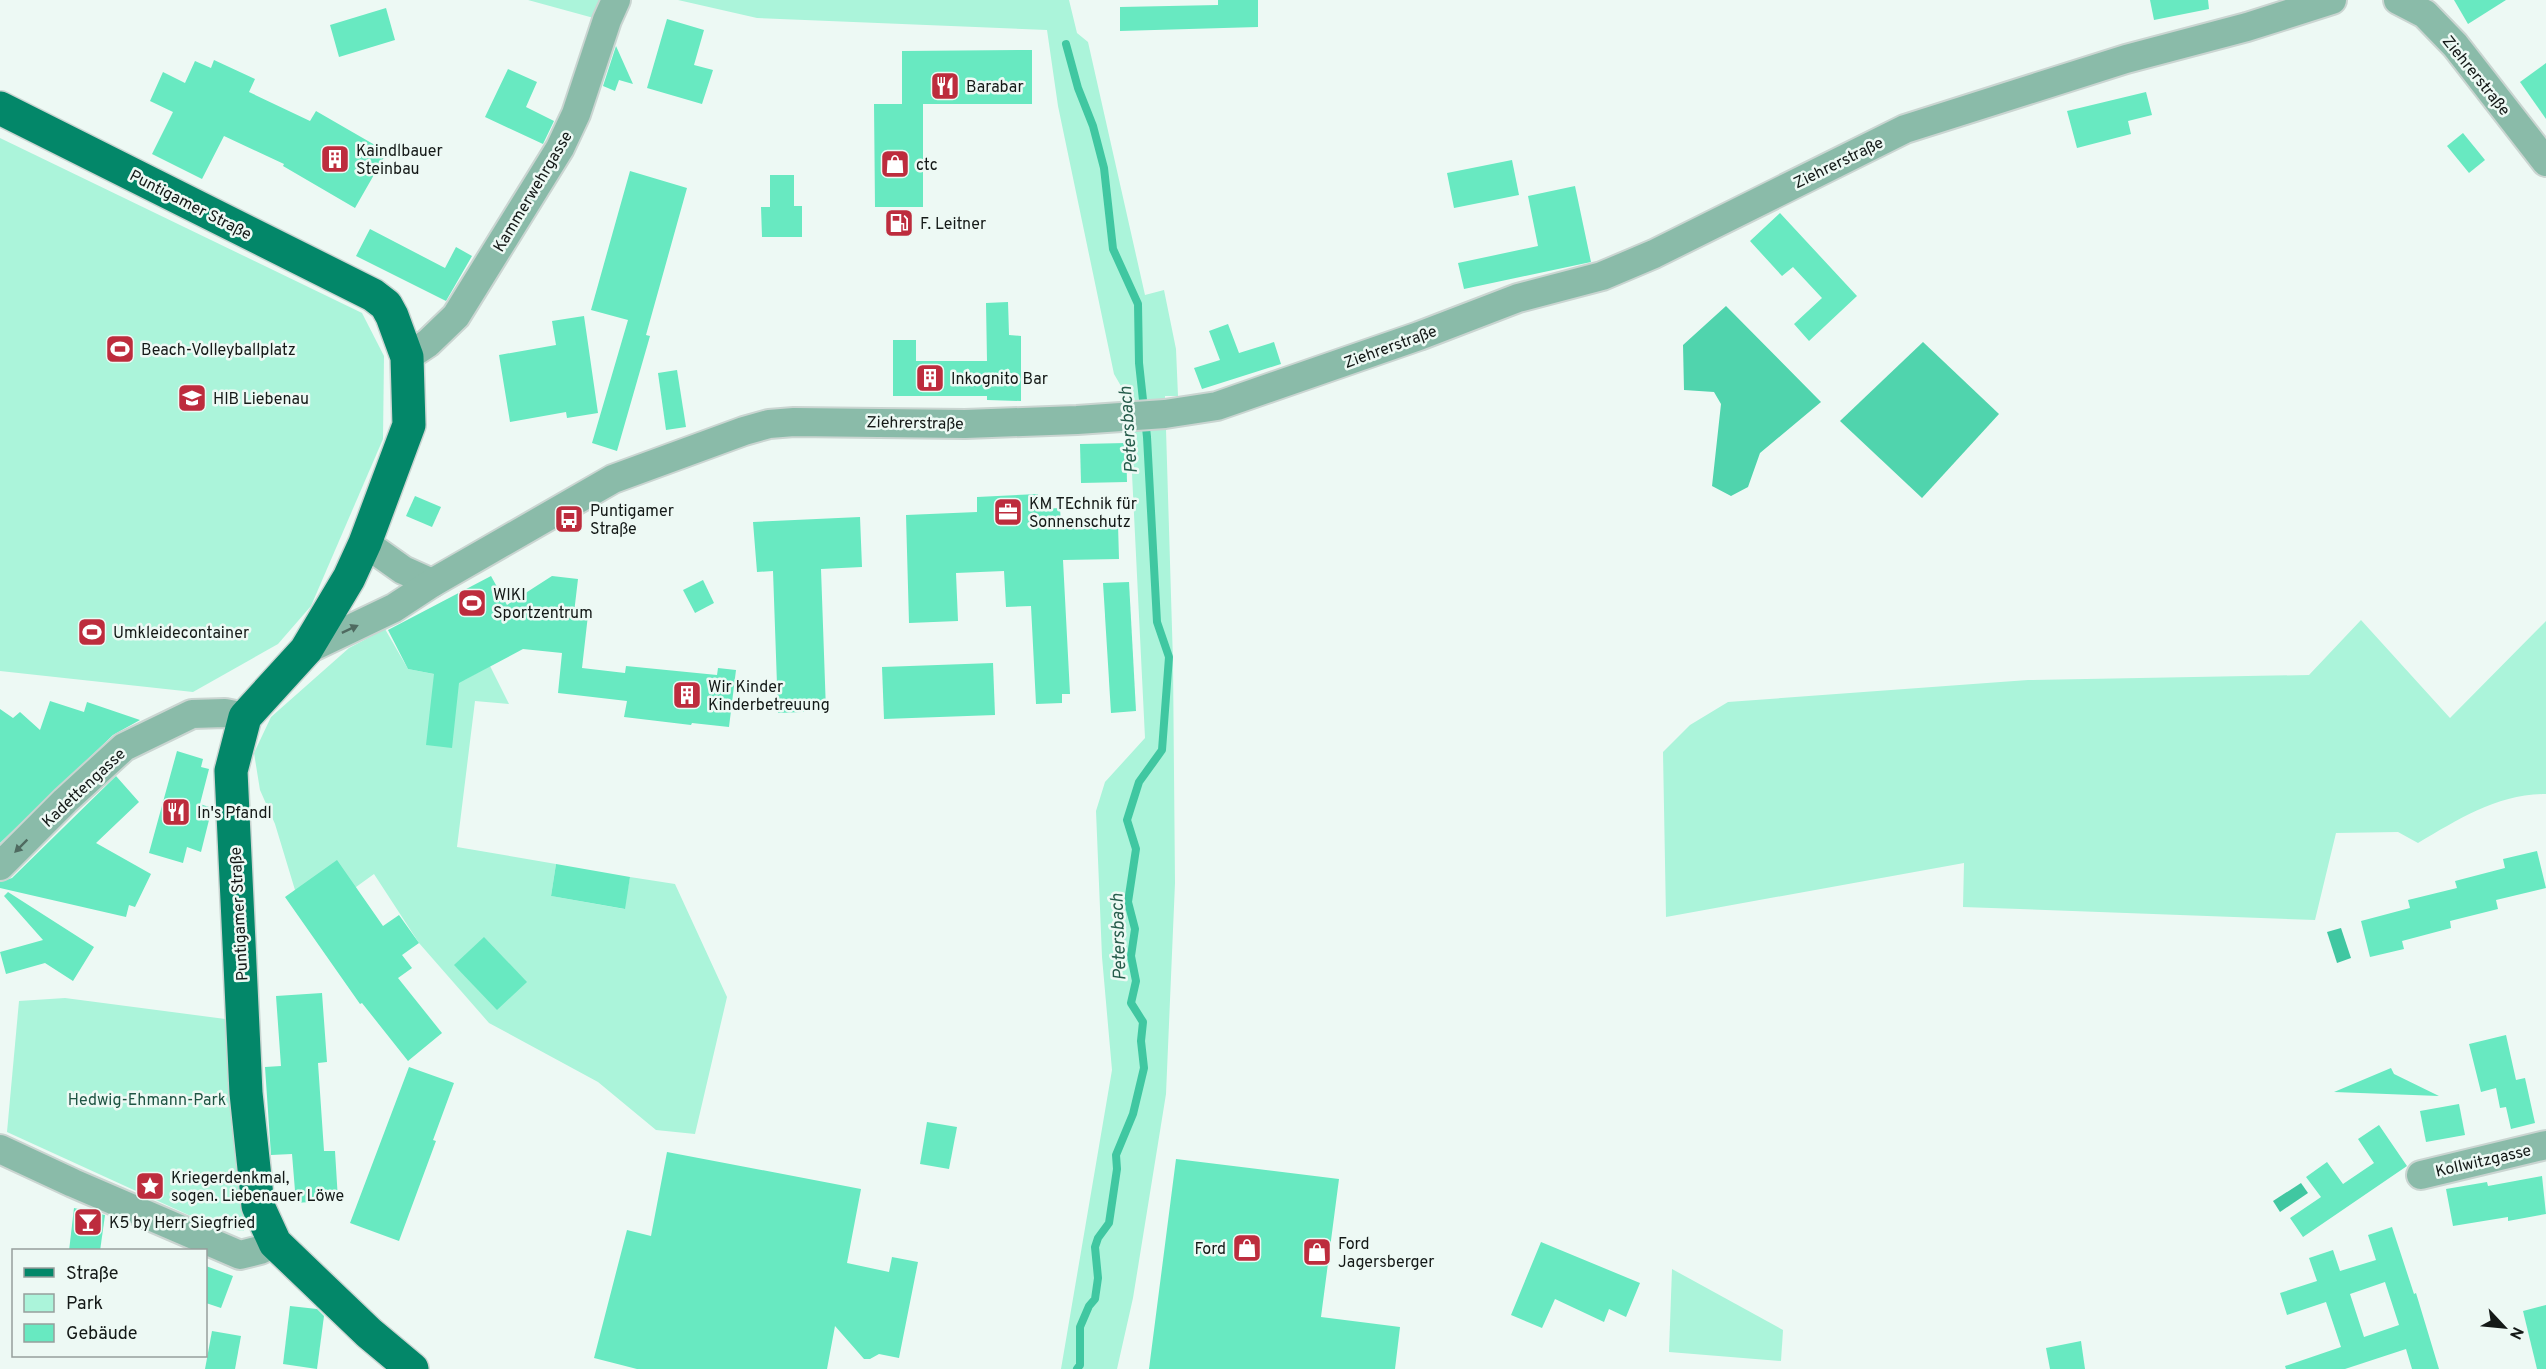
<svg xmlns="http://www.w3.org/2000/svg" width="2546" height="1369" viewBox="0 0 2546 1369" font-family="Overpass,sans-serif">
<rect width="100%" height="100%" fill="#edf9f4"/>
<!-- green -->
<g fill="#abf4da">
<polygon points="528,0 610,0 601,20"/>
<polygon points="678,0 1069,0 1077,33 1088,42 1145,295 1164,290 1176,349 1178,396 1165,396 1173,662 1175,883 1166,1094 1133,1298 1117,1369 1061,1369 1112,1070 1102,957 1096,811 1105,782 1145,738 1130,433 1125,393 1114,374 1058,106 1047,30 757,18"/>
<polygon points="0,138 362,313 384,356 383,439 311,606 278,644 193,692 0,671"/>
<path d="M 2361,620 L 2450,718 L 2546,621 L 2546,794 C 2497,794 2459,819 2418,843 L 2398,832 L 2336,833 L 2315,920 L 1963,907 L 1964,863 L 1666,917 L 1663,752 L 1690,725 L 1728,702 L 2028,680 L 2309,675 Z"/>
<polygon points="385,629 408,669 464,680 490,666 509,704 475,701 457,847 556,864 551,896 624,909 630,877 675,884 727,997 695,1134 656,1130 598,1082 489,1023 419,943 374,874 356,887 295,890 275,824 260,790 254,753 271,717 349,648"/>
<polygon points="65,998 233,1020 244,1231 217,1228 7,1132 19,1001"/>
<polygon points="1672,1269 1783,1330 1781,1361 1669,1352"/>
</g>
<!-- forest -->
<g fill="#50d4ad">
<polygon points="1726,306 1821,402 1760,453 1748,487 1731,496 1712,486 1721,404 1714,392 1684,390 1683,345"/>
<polygon points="1923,342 1999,414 1922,498 1840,421"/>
</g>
<!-- water -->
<g fill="#40c7a1">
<polygon points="2341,928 2351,958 2337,963 2327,932"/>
<polygon points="2301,1183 2308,1193 2280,1212 2273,1201"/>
</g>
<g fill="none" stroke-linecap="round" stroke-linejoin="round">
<!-- stream -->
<polyline stroke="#40c7a1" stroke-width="8" points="1066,44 1078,88 1093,126 1104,168 1113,249 1138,304 1139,363 1147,437 1157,622 1169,657 1162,750 1139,782 1127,820 1136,849 1128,902 1135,929 1131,956 1136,981 1131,1003 1143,1022 1141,1041 1144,1068 1133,1114 1116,1155 1117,1169 1109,1223 1098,1238 1095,1247 1098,1278 1095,1299 1089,1306 1080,1327 1080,1365 1077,1369"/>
</g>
<!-- building -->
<g fill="#68e9c1" fill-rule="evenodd">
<polygon points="1218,0 1258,0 1258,27 1120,31 1120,7 1218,5"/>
<polygon points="2150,0 2208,0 2209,9 2154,20"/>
<polygon points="2454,0 2506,0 2468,24"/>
<polygon points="386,8 395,40 339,57 330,25"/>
<polygon points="667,19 704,30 694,65 713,70 702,104 647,88"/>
<polygon points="616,46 633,84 619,80 615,91 603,86"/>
<polygon points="1032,50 1032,104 923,104 923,207 875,207 874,104 902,104 902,51"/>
<polygon points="214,60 255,79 249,92 310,121 316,111 387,152 355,208 283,166 284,164 224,136 202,179 152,154 173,112 150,101 163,72 185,83 195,61 211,68"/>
<polygon points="2546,63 2546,119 2520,82"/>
<polygon points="508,69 537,82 526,107 554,121 543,144 485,117"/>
<polygon points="2146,92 2152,115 2128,121 2131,134 2077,148 2067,111"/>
<polygon points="2463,133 2485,160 2469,173 2447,146"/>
<polygon points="1512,160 1519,195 1454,208 1447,173"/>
<polygon points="630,171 687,188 646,335 650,336 617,451 592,443 628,320 591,310"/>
<polygon points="770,175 794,175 794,206 802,206 802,237 762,237 761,207 770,207"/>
<polygon points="1575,186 1591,262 1464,289 1458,263 1538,246 1528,196"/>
<polygon points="1780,213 1857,296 1809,341 1794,324 1822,298 1793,267 1782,276 1750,241"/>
<polygon points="370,229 445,268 456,247 472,256 446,301 356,256"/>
<polygon points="1008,302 1009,335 1021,336 1021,401 987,400 987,396 893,396 893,340 916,340 916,361 987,361 986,303"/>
<polygon points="584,316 598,413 567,418 566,412 510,422 499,355 556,345 552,321"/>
<polygon points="1228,324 1239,353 1274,342 1281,364 1202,389 1194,368 1220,360 1209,331"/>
<polygon points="677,370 686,427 666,430 658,373"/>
<polygon points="1126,443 1127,482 1081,483 1080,444"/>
<polygon points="1038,494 1039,509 1060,508 1061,525 1118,524 1119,559 1063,560 1070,694 1062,694 1062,703 1036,704 1031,606 1006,607 1004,571 956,573 958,621 909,623 906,515 977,512 977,497"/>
<polygon points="415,496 441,507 432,527 406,516"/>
<polygon points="860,517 862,567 821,569 826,711 778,713 773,571 757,572 753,522"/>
<polygon points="491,576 507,605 552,576 578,579 574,613 588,615 582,668 625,673 626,666 717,675 718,668 736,670 729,727 692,723 691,725 624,717 627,701 558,693 562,653 523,649 459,683 452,748 426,745 434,674 408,669 388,630"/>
<polygon points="703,580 714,603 695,613 683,590"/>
<polygon points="1129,582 1136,711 1111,713 1103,583"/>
<polygon points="993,663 995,715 884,719 882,667"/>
<polygon points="50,701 84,712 87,702 140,720 113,735 0,843 0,709 13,718 20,712 40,730"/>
<polygon points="177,751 203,759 201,767 209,769 200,804 212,808 201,852 187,847 183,863 149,853"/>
<polygon points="116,776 139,802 96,843 151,874 135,907 129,905 126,917 0,888 0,882 12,878"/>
<polygon points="2537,851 2546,888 2496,900 2498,909 2450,921 2451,928 2402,941 2404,949 2370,957 2361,921 2410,908 2408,900 2457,888 2455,881 2505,868 2503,859"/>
<polygon points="337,860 383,926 399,915 419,943 402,955 412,968 398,978 442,1033 408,1061 362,1003 360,1004 285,897"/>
<polygon points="556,864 630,877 625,909 551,896"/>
<polygon points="8,892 94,947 73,981 45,963 6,974 0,952 43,940 4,896"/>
<polygon points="484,937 527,982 497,1010 454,965"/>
<polygon points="322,993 327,1062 318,1063 324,1151 335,1151 338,1200 296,1203 292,1154 271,1155 265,1067 281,1066 276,996"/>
<polygon points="2506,1035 2516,1080 2525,1078 2535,1123 2511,1129 2506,1107 2500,1108 2496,1088 2481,1092 2469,1044"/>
<polygon points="409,1067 454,1083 433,1140 436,1141 399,1241 350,1223"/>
<polygon points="2391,1068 2394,1074 2439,1096 2334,1092"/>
<polygon points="2459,1104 2465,1135 2426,1142 2420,1111"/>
<polygon points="927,1122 957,1127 949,1169 920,1164"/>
<polygon points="2379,1125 2407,1166 2303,1237 2290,1218 2321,1197 2306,1177 2327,1162 2343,1184 2374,1163 2358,1139"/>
<polygon points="667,1152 861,1189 847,1263 889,1272 892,1257 918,1262 899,1358 879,1354 870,1359 864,1359 835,1326 827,1369 637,1369 594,1358 627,1230 651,1236"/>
<polygon points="1176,1159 1339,1179 1321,1317 1400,1327 1395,1369 1149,1369"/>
<polygon points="2542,1176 2546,1214 2508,1221 2508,1217 2453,1226 2446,1189 2487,1182 2488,1186"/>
<polygon points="74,1208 105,1215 100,1251 69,1251"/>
<path d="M 2392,1227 L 2414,1294 L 2416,1293 L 2439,1369 L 2412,1369 L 2406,1349 L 2345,1369 L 2286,1369 L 2285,1366 L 2341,1347 L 2326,1302 L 2287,1315 L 2280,1293 L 2317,1281 L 2309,1258 L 2333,1250 L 2340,1271 L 2376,1260 L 2368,1235 ZM 2385,1282 L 2399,1325 L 2364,1337 L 2350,1294 Z"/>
<polygon points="1541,1242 1640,1283 1626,1317 1609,1309 1604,1322 1555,1299 1542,1328 1511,1315"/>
<polygon points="206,1266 233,1276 221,1308 206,1303"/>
<polygon points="2546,1305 2546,1369 2537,1369 2523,1311"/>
<polygon points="290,1306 317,1309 324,1316 317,1369 283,1364"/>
<polygon points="212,1331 241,1336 235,1369 205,1369"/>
<polygon points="2081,1341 2085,1369 2050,1369 2046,1348"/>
</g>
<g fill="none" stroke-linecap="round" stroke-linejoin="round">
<!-- minor casing -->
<g stroke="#cad5d1" stroke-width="32">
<g id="minor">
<polyline points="2398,0 2425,14 2455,45 2546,162"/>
<polyline points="407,357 428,343 456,316 560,148 576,114 607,20 616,0"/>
<polyline points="365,543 403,570 432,583"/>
<polyline points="306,650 394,608 432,583 613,479 744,431 769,424 794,422 965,424 1077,420 1165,414 1217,406 1419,336 1518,298 1602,276 1654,254 1905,129 2126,59 2247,27 2332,0"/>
<polyline points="0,866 65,801 124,747 192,714 225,713 245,717"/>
<polyline points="0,1149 73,1183 240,1255 260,1250 275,1243"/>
<polyline points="2421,1175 2546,1145"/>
</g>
</g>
<!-- major casing -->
<g stroke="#cad5d1" stroke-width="36">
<polyline id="major" points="0,108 373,295 386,305 392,316 407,357 409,425 365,543 349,578 306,650 245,717 231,771 246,1093 258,1206 275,1243 369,1333 412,1369"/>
</g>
<!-- minor -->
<use href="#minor" stroke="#8abba9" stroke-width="28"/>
<!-- major -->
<use href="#major" stroke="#038769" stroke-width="33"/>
</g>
<!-- one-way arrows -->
<defs><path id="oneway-solid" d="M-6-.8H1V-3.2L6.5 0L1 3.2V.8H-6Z" transform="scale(1.5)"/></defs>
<g fill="#4f6a60">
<use href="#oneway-solid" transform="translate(350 629) rotate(-25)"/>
<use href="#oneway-solid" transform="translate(21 846) rotate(135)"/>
</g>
<!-- icons -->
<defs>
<g id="restaurant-square" transform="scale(1.5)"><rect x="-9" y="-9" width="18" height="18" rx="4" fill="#bd2c3d" stroke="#edf9f4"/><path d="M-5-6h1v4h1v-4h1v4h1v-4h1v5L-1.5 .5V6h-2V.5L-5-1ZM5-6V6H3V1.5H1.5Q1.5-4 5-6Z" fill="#fff"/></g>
<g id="building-square" transform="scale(1.5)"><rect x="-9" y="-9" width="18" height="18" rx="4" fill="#bd2c3d" stroke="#edf9f4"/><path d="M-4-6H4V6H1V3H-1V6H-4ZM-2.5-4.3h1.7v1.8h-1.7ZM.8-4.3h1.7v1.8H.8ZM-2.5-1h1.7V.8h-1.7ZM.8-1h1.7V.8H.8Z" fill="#fff"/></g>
<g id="shop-square" transform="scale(1.5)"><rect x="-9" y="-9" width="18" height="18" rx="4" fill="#bd2c3d" stroke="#edf9f4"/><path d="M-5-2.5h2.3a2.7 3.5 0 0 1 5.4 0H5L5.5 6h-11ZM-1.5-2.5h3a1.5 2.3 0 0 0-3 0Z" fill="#fff"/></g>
<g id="fuel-square" transform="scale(1.5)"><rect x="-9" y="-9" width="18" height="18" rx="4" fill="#bd2c3d" stroke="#edf9f4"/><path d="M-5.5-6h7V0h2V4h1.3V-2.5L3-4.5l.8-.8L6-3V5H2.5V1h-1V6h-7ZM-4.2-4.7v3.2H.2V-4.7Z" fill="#fff"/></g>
<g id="stadium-square" transform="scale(1.5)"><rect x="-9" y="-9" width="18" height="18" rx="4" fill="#bd2c3d" stroke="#edf9f4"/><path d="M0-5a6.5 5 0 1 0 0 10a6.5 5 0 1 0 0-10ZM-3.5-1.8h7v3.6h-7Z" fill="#fff"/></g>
<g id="school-square" transform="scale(1.5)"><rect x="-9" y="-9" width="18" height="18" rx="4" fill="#bd2c3d" stroke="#edf9f4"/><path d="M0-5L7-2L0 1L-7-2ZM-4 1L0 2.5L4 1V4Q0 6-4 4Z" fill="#fff"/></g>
<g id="office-square" transform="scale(1.5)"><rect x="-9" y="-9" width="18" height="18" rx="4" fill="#bd2c3d" stroke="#edf9f4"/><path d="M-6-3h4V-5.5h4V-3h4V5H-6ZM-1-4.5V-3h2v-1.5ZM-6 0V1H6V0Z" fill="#fff"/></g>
<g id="bus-square" transform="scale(1.5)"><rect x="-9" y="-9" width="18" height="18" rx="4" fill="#bd2c3d" stroke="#edf9f4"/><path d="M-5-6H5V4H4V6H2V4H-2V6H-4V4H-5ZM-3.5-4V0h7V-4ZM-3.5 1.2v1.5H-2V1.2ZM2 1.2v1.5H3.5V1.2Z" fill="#fff"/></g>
<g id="sight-square" transform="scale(1.5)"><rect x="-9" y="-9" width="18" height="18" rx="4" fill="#bd2c3d" stroke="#edf9f4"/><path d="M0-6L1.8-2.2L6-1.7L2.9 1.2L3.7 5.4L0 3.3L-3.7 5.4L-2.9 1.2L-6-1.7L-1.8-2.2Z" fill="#fff"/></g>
<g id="bar-square" transform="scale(1.5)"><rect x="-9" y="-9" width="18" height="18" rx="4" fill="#bd2c3d" stroke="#edf9f4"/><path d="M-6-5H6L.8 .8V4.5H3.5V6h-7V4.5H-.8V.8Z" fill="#fff"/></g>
</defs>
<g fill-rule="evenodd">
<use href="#restaurant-square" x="945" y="86"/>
<use href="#building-square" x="335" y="159"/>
<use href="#shop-square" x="895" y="164"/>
<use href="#fuel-square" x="899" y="223"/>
<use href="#stadium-square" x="120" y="349"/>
<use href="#building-square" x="930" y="378"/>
<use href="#school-square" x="192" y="398"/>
<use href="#office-square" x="1008" y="512"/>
<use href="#bus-square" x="569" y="519"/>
<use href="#stadium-square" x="472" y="603"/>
<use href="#stadium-square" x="92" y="632"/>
<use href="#building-square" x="687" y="695"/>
<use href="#restaurant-square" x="176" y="812"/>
<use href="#sight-square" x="150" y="1186"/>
<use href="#bar-square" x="88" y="1222"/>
<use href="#shop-square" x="1247" y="1248"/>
<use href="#shop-square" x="1317" y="1252"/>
</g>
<g text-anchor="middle" stroke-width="5" stroke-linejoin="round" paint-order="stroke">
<!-- street labels -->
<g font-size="16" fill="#141917" stroke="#edf9f4">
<text transform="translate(2477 75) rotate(51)" y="6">Ziehrerstraße</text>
<text transform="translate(1838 162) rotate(-26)" y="6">Ziehrerstraße</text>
<text transform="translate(532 191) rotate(-59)" y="6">Kammerwehrgasse</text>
<text transform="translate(191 204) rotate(27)" y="6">Puntigamer Straße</text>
<text transform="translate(1390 346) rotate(-20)" y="6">Ziehrerstraße</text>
<text transform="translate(915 422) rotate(1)" y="6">Ziehrerstraße</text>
<text transform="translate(83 787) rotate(-43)" y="6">Kadettengasse</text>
<text transform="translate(238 914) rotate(-93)" y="6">Puntigamer Straße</text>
<text transform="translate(2483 1160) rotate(-13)" y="6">Kollwitzgasse</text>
</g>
<!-- poi labels -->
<g font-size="16" fill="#141917" stroke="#edf9f4" text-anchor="start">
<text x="966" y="92">Barabar</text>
<text x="356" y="156">Kaindlbauer<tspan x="356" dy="18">Steinbau</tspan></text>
<text x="916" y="170">ctc</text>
<text x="920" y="229">F. Leitner</text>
<text x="141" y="355">Beach-Volleyballplatz</text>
<text x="951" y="384">Inkognito Bar</text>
<text x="213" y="404">HIB Liebenau</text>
<text x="1029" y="509">KM TEchnik für<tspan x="1029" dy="18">Sonnenschutz</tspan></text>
<text x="590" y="516">Puntigamer<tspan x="590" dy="18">Straße</tspan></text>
<text x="493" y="600">WIKI<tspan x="493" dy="18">Sportzentrum</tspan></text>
<text x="113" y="638">Umkleidecontainer</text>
<text x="708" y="692">Wir Kinder<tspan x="708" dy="18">Kinderbetreuung</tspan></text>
<text x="197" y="818">In's Pfandl</text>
<text x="171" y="1183">Kriegerdenkmal,<tspan x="171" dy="18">sogen. Liebenauer Löwe</tspan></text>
<text x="109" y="1228">K5 by Herr Siegfried</text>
<text x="1338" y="1249">Ford<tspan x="1338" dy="18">Jagersberger</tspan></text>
<text x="1226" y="1254" text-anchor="end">Ford</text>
</g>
<!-- park labels -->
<g font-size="16" fill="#1f5544" stroke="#edf9f4">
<text x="147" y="1105">Hedwig-Ehmann-Park</text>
</g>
<!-- water labels -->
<g font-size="18" font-style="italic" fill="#265c4b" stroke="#edf9f4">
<text transform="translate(1128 430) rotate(-94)" y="6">Petersbach</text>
<text transform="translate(1118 937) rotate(-92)" y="6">Petersbach</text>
</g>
</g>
<!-- legend -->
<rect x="12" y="1249" width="195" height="108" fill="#edf9f4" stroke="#969f9c" stroke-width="1.5"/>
<rect x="24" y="1268" width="30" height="9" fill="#038769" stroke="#969f9c" stroke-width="1.5"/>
<text x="66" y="1279" font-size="18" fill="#141917">Straße</text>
<rect x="24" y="1294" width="30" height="18" fill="#abf4da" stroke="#969f9c" stroke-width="1.5"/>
<text x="66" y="1309" font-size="18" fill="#141917">Park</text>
<rect x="24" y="1324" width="30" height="18" fill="#68e9c1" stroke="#969f9c" stroke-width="1.5"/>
<text x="66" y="1339" font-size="18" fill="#141917">Gebäude</text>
<!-- north arrow -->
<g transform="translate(2504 1327) rotate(116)" stroke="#edf9f4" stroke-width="4.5" paint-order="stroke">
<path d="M0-4.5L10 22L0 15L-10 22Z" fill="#141917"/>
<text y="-9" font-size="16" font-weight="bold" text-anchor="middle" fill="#141917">N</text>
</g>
</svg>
